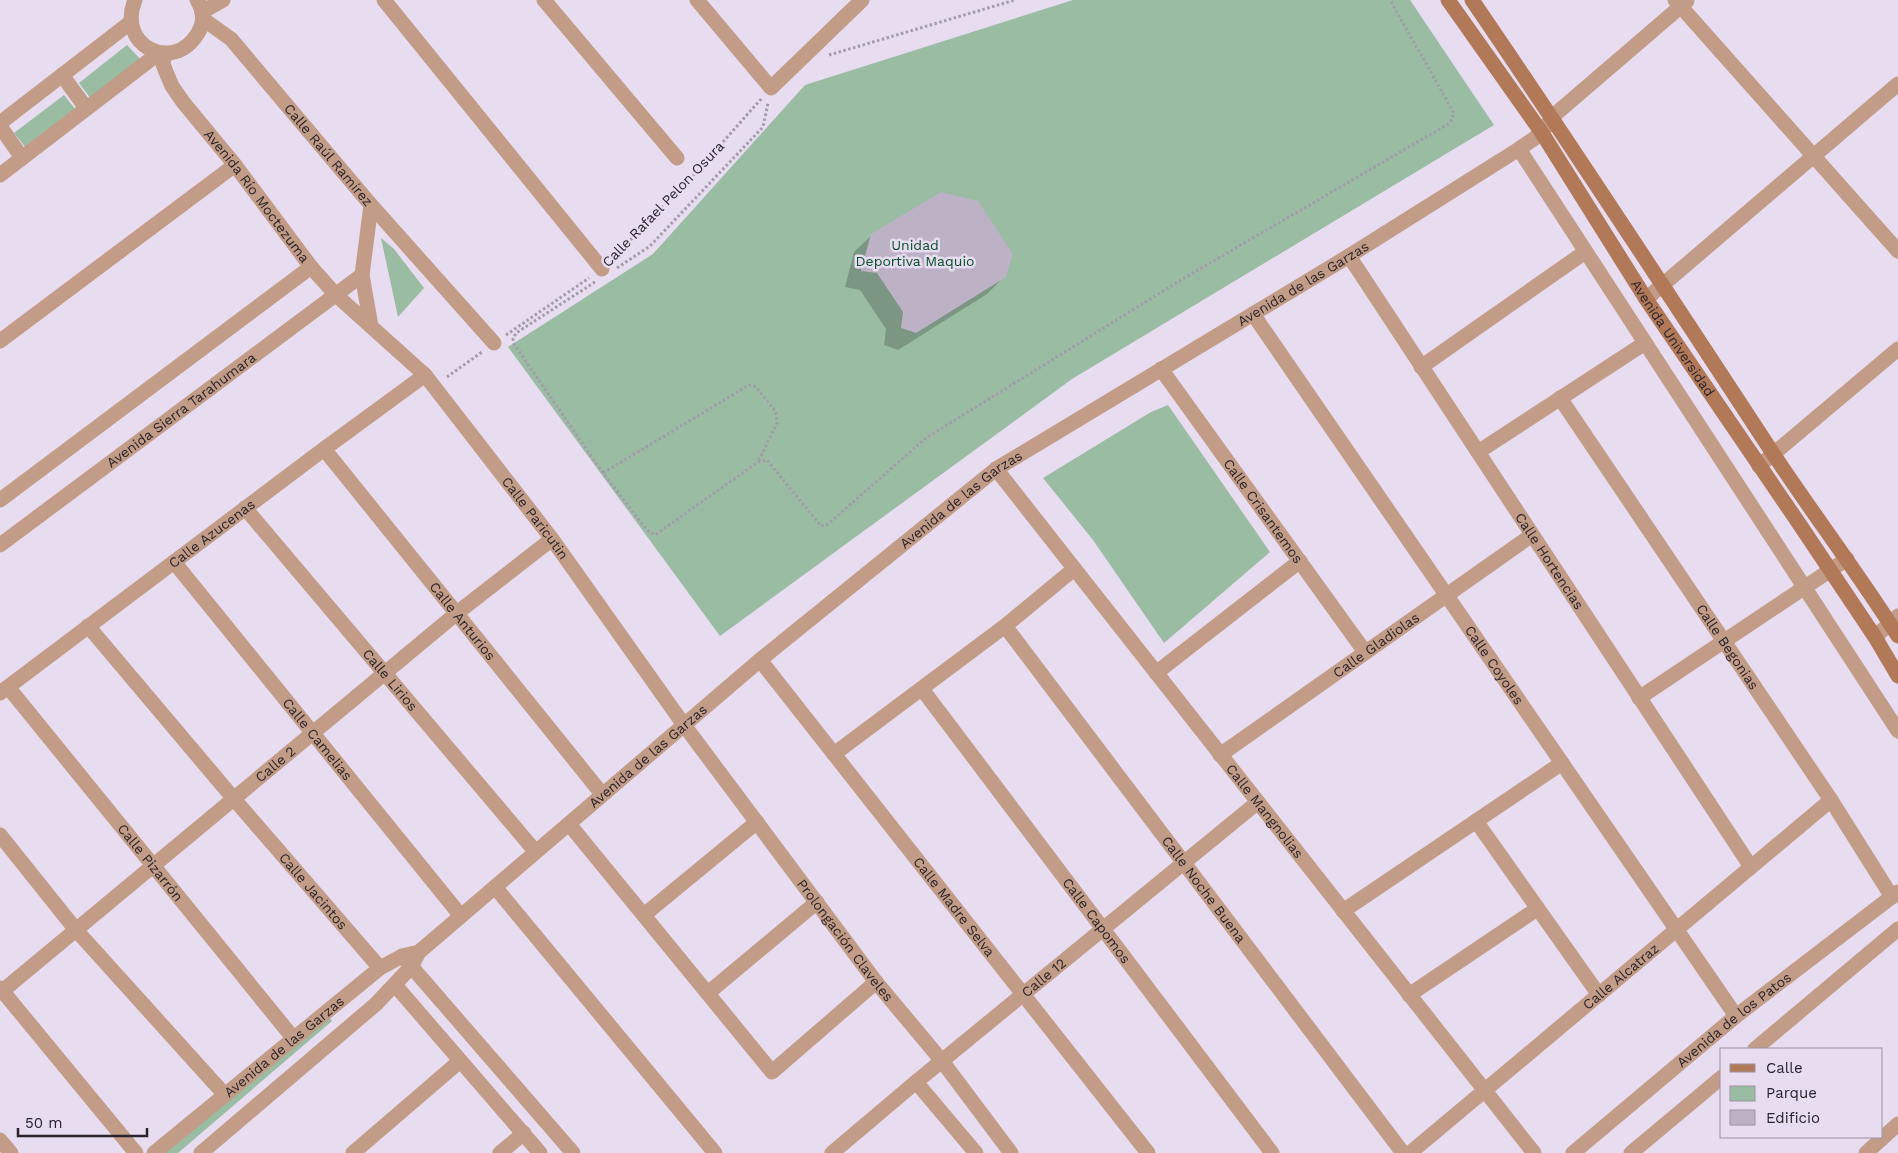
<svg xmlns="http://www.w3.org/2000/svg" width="1898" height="1153" viewBox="0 0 1898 1153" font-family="'Work Sans',sans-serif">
<rect width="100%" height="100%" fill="#e7dcf0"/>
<!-- green -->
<g fill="#9abca3">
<polygon points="1073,0 1410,0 1494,125 1072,379 720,636 508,347 653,254 805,85"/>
<polygon points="127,45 142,61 91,99 79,83"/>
<polygon points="64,95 76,110 26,148 14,133"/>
<polygon points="381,238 394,249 424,288 398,317"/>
<polygon points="1168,405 1270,552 1164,643 1093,540 1043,478 1151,412"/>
<polygon points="328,1016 332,1021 178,1153 163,1153"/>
</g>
<!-- shadow -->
<polygon fill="#0003" points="872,235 1005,276 987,294 898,350 884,345 886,329 860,290 845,287 854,252"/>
<!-- building -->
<polygon fill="#bdb2c5" points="941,192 978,201 1013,254 1006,277 916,333 901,328 903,312 877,273 861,271 871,234"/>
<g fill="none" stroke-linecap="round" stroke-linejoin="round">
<!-- path -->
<g stroke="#a49baa" stroke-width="3" stroke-dasharray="2.5 2.5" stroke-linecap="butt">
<polyline points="829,55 1015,0"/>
<polyline points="613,258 690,179 762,98"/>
<polyline points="617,268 650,246 763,127 768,103"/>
<polyline points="595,282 516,333 513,339 514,344 603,473 647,530 655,535 758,462 767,460 821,526 828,524 926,438 1181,280 1450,123 1454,113 1390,0"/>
<polyline points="506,335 589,278"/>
<polyline points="447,377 482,352"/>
<polyline points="603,473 749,385 756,387 776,412 777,423 758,462"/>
</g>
<!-- minor -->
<g stroke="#c29c86" stroke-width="15">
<polyline points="384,0 602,269"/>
<polyline points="544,0 677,158"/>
<polyline points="697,0 771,88 862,0"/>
<polyline points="1675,0 1898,251"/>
<polyline points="202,12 223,0"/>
<polyline points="62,75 86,108"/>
<polyline points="1552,117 1687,1"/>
<polyline points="0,126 22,158"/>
<polyline points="1519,149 1898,731"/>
<polyline points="371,205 494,343"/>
<path id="s1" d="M 1349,256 L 1751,867"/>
<polyline points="1646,299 1898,84"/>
<path id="s2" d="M 1253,314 L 1736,1016"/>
<polyline points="0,341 235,165"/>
<polyline points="1421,367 1585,252"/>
<path id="s3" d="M 1161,369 L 1365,652"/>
<path id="s4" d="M 1560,398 L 1831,800 L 1892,897"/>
<path id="s5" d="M 324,449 L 602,794"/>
<polyline points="1478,452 1645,343"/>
<polyline points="1759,466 1898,349"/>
<path id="s6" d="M 996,469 L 1534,1153"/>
<polyline points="0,500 311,267"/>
<path id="s7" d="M 245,508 L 535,851"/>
<path id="s8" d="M 0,545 L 362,275"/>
<path id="s9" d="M 174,562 L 461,916"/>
<path id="s10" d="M 88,626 L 234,799 L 380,968"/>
<path id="s11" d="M 1005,626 L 1403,1153"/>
<polyline points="1875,637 1898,616"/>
<path id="s12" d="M 760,660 L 1148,1153"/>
<polyline points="1156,673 1300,561"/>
<path id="s13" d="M 8,687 L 294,1039"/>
<path id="s14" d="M 922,689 L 1272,1153"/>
<path id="s15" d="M 0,693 L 324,449 L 425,375"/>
<polyline points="1639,698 1847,559"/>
<polyline points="834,754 1005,626 1074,569"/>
<path id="s16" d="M 1220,755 L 1532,535"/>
<polyline points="1476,821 1599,995"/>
<polyline points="569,824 772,1072 876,982"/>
<polyline points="0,835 76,930 225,1095"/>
<polyline points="495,887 715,1153"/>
<polyline points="1343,911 1562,763"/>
<polyline points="644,915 757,822"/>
<polyline points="404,958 573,1153"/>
<polyline points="395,985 540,1153"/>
<polyline points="0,988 136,1153"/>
<path id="s17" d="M 0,993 L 457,613 L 552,539"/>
<polyline points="708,993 817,902"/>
<polyline points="1409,995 1537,909"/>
<polyline points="916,1082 976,1153"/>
<polyline points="0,1140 11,1153"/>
<polyline points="353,1153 460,1061"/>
<polyline points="500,1153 524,1133"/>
<path id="s18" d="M 832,1153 L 916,1082 L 1258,802"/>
<path id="s19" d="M 1410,1153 L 1831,800"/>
<polyline points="1866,1153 1898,1124"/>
</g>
<!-- tertiary -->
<g stroke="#c29c86" stroke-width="15">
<path d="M 135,0 C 116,45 173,75 198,33 C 205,22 204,11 197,0"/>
<path id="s20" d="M 203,19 L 231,39 L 371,205 L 362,275 L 371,326"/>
<path id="s21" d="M 165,53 L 163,64 L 166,72 L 172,86 L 183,102 L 235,165 L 311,267 L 336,295 L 425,375 L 552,539 L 684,725 L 876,982 L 942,1061 L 1011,1153"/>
<polyline points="0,123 131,22"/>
<polyline points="0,175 159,53"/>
<polyline points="1755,1049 1898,929"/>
<path id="s22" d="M 154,1153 L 380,968 L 402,956 L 419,952"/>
<path id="s23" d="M 201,1153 L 376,1004 L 411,967 L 419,952 L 760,660 L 996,469 L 1349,256 L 1519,149 L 1542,133 L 1552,117"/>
<path id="s24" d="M 1573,1153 L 1736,1016 L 1898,892"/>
<polyline points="1631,1153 1722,1077"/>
</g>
<!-- secondary -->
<g stroke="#b17958" stroke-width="15">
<path id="s25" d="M 1448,0 L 1542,133 L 1646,299 L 1800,525 L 1875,637 L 1898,676"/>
<path d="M 1472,0 C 1574,149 1673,301 1772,452 C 1813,514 1858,573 1898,636"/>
</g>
</g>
<g text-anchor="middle" stroke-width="5" stroke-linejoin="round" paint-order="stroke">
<!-- street labels -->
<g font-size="14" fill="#29242c" stroke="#e7dcf0">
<text dy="5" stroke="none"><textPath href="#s20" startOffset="186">Calle Raúl Ramírez</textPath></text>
<text dy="5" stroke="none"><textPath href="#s21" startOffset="174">Avenida Río Moctezuma</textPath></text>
<text transform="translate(663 204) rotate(-46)" y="5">Calle Rafael Pelon Osura</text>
<text dy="5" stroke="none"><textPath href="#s23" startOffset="1409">Avenida de las Garzas</textPath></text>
<text dy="5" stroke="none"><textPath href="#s25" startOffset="406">Avenida Universidad</textPath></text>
<text dy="5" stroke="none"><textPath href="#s8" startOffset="226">Avenida Sierra Tarahumara</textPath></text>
<text dy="5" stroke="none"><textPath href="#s23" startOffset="1004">Avenida de las Garzas</textPath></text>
<text dy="5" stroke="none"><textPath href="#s3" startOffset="175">Calle Crisantemos</textPath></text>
<text dy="5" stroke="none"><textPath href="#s21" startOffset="601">Calle Paricutin</textPath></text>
<text dy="5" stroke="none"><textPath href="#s15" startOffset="265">Calle Azucenas</textPath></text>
<text dy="5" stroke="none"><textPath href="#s1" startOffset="365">Calle Hortencias</textPath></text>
<text dy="5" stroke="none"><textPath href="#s5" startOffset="221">Calle Anturios</textPath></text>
<text dy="5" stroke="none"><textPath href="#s16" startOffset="191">Calle Gladiolas</textPath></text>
<text dy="5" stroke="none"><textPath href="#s4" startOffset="300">Calle Begonias</textPath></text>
<text dy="5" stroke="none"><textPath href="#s2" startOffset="426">Calle Coyoles</textPath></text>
<text dy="5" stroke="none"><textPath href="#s7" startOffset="225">Calle Lirios</textPath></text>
<text dy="5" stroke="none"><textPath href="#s9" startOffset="228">Calle Camelias</textPath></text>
<text dy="5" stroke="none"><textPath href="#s23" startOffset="599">Avenida de las Garzas</textPath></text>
<text dy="5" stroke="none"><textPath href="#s17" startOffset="358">Calle 2</textPath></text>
<text dy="5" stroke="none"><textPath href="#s6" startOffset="435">Calle Mangnolias</textPath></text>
<text dy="5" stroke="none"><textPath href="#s13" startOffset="226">Calle Pizarrón</textPath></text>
<text dy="5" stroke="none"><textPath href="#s11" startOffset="330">Calle Noche Buena</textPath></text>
<text dy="5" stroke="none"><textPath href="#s10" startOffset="348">Calle Jacintos</textPath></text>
<text dy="5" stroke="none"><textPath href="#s12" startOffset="314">Calle Madre Selva</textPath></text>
<text dy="5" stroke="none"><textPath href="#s14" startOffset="290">Calle Capomos</textPath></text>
<text dy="5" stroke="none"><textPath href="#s21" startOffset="1125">Prolongación Claveles</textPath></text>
<text dy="5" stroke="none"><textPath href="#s19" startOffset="275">Calle Alcatraz</textPath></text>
<text dy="5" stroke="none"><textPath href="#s18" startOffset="275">Calle 12</textPath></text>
<text dy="5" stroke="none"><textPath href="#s24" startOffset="209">Avenida de los Patos</textPath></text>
<text dy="5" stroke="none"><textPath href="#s22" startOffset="168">Avenida de las Garzas</textPath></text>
</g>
<!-- park labels -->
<g font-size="14" fill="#085129" stroke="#e7dcf0">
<text x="915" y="250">Unidad<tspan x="915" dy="16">Deportiva Maquio</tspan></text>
</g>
</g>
<!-- legend -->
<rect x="1720" y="1048" width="162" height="90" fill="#e7dcf0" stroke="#9b92a2"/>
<rect x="1730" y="1064" width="25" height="8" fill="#b17958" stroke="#9b92a2"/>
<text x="1766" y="1073" font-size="15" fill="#29242c">Calle</text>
<rect x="1730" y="1086" width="25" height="15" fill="#9abca3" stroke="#9b92a2"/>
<text x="1766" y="1098" font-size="15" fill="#29242c">Parque</text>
<rect x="1730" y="1110" width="25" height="15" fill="#bdb2c5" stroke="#9b92a2"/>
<text x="1766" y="1123" font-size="15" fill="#29242c">Edificio</text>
<!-- scale -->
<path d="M18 1128v8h129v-8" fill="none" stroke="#29242c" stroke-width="2.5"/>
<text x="25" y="1128" font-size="15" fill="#29242c" stroke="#e7dcf0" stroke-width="4" paint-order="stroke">50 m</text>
</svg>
